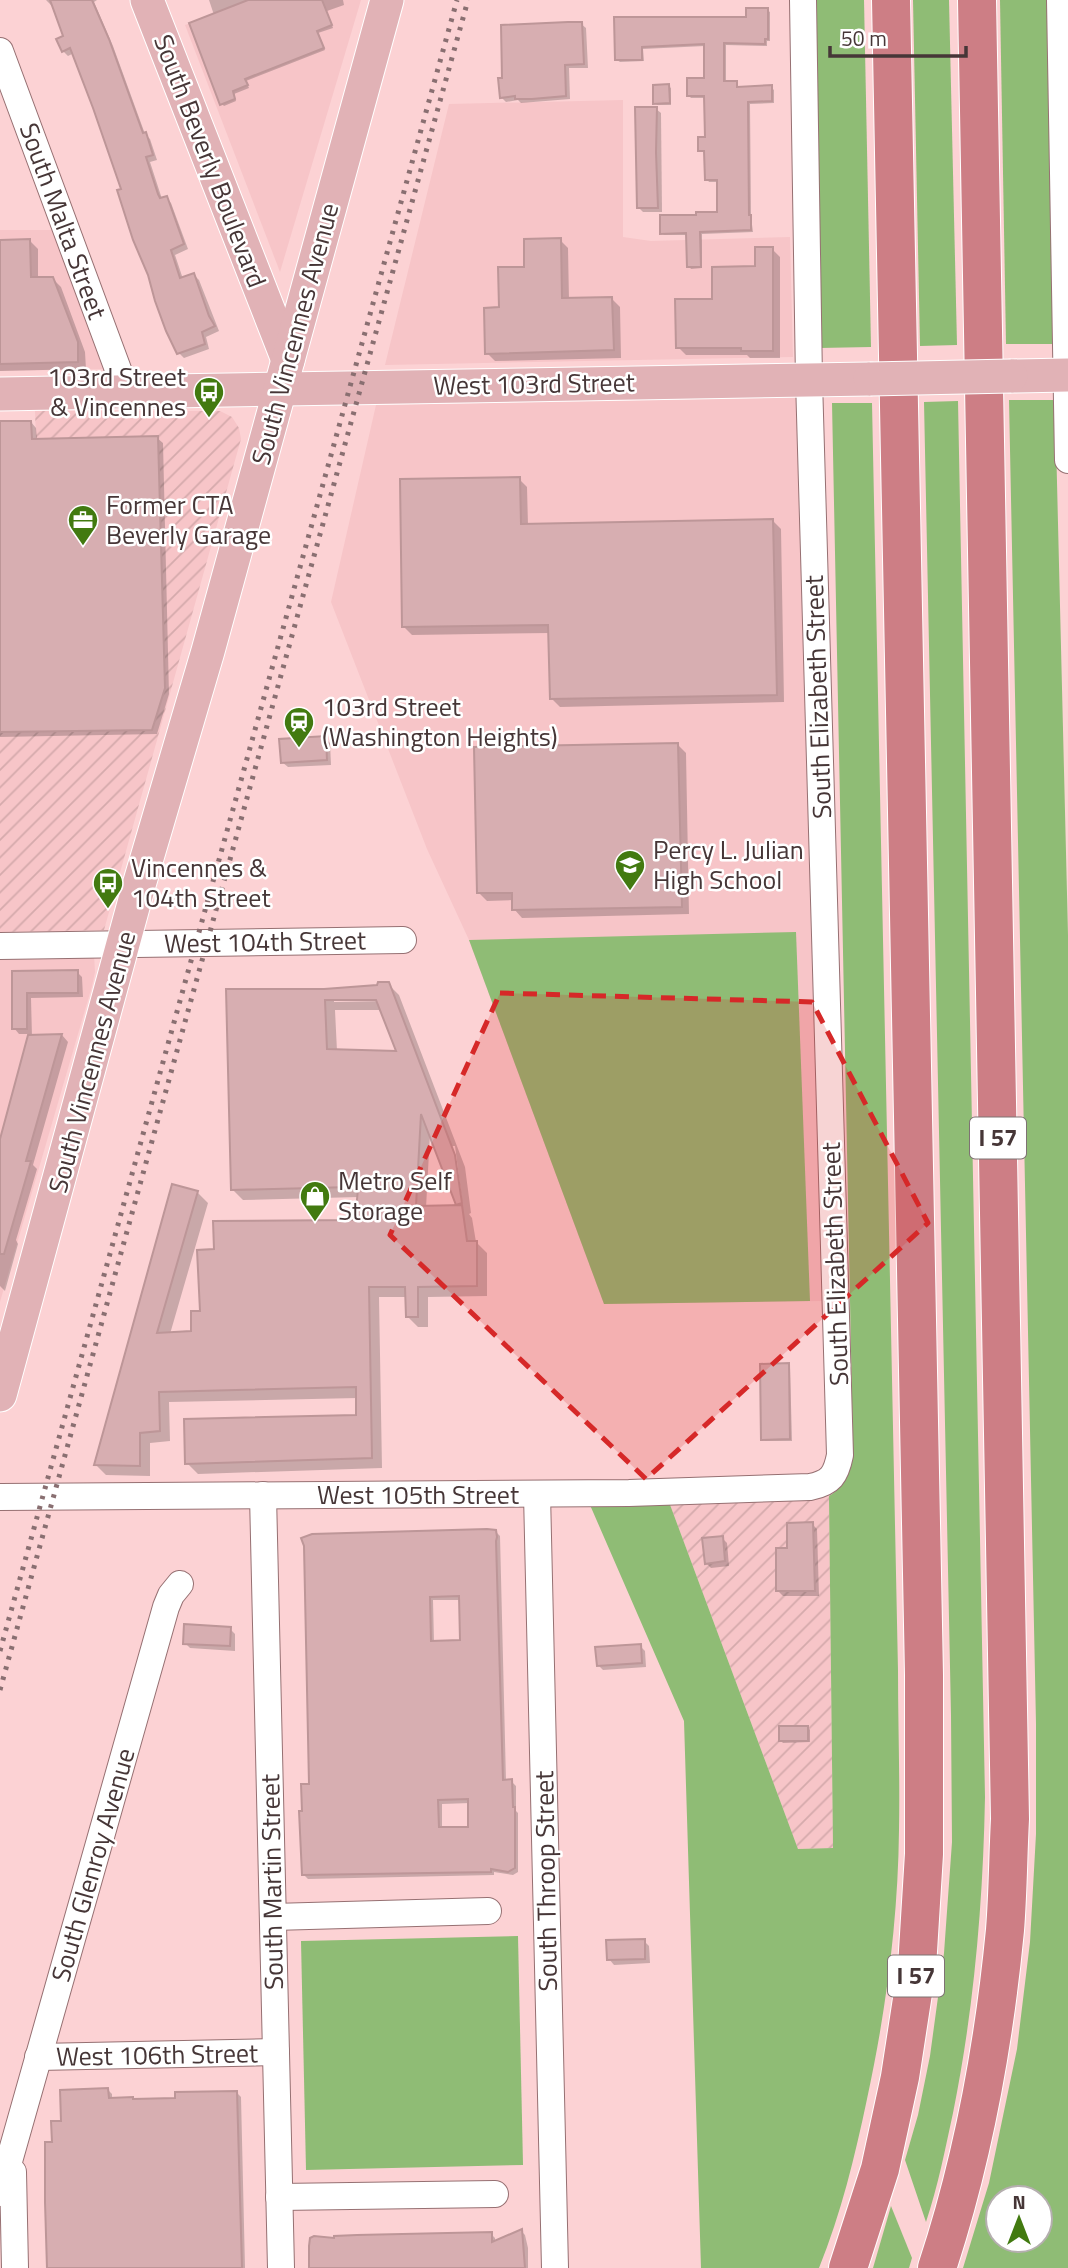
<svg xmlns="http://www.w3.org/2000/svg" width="1068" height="2268" viewBox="0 0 1068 2268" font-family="'Titillium Web',sans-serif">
<defs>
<pattern id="industrial-furrows" width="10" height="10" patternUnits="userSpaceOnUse" patternTransform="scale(1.75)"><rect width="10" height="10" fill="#f7c5c8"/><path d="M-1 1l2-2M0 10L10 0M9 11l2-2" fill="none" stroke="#d5aaac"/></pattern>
</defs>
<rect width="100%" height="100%" fill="#fcd2d4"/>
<!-- built -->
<g fill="#f7c5c8">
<polygon points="254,0 361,0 280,272 185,25"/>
<polygon points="623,100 623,237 651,241 790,237 793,357 385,365 449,104"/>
<polygon points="0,230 55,230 107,369 0,371"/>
<polygon points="801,397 822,1301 604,1304 469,940 427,849 331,602 376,405"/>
<polygon points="94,954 95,972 92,986 0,1302 0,956"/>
</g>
<!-- industrial -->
<g fill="url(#industrial-furrows)">
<polygon points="35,411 220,411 232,417 239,428 241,439 104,930 0,932 0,522 39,520"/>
<polygon points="829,1496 833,1848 798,1849 669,1502 815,1499"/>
</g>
<!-- green -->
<g fill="#8fbc75" fill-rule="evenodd">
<polygon points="812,0 864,0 871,347 819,348"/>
<polygon points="913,0 949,0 957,345 920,346"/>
<polygon points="1000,0 1047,0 1054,344 1006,344"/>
<path d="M 1009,400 L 1055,400 L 1068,935 L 1068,2268 L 963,2268 L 989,2183 L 1017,2049 L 1030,1942 L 1036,1834 L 1036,1724 ZM 998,2198 L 1040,2198 L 1040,2240 L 998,2240 Z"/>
<path d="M 958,401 L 985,1797 C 983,1903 974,2009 953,2113 C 945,2150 938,2186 926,2222 L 905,2160 L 918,2115 L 930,2056 L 944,1953 L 952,1842 L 951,1715 L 924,402 Z"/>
<path d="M 832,403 L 872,403 L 898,1671 C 898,1724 900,1777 899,1830 C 898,1921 886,2011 867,2099 C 855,2156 841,2214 819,2268 L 701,2268 L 684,1721 L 590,1505 L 669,1502 L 798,1849 L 833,1848 L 829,1496 C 847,1485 851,1470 853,1450 Z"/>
<polygon points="796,932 810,1301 604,1304 469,940"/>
<polygon points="518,1936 523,2165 306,2170 301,1941"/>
<polygon points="891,2206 912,2258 909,2268 873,2268"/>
</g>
<!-- shadow -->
<g fill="#0003" fill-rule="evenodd">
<polygon points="46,0 97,0 94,2 113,46 145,134 150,139 157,160 150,162 162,199 166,198 171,203 188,249 175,255 183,279 194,275 199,280 219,331 206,337 209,349 184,358 179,353 123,190 74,53 68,56 63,51 66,37 53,4 51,5"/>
<polygon points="209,0 343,0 344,5 327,11 333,28 318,33 325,50 246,81 249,88 234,94 236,101 224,106 222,104 214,15"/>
<polygon points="767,10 770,12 770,41 767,41 767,46 726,45 726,83 736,83 739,88 771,87 774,90 774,103 750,104 751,217 753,232 702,234 702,268 691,269 689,266 688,235 664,235 662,233 698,217 719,214 719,182 709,182 707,179 706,153 700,150 707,139 705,98 691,98 689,96 706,80 705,46 643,49 644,61 620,62 617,60 616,19 748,18"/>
<polygon points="581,24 586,28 588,68 569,68 570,99 521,103 518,100 506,102 501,97"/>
<polygon points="668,86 671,88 671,105 657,105 655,103"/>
<polygon points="656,109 661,113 662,212 643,212 639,208"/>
<polygon points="560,240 568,248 569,300 612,299 620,307 621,358 495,361 487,353 501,309 526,269"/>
<polygon points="30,241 38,249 38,279 52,278 61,287 85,352 86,369 0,371 0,242"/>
<polygon points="772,249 780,257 780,358 750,358 747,355 686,355 678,347 714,301 757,268"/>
<polygon points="31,422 36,428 37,440 157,438 163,443 169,694 157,734 0,737 0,423"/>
<polygon points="519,479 527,487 528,525 773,521 781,529 784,702 560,707 552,699 550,633 412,635 404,627"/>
<polygon points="325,738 330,743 331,765 288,767 282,762"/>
<polygon points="678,745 686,753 689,914 522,918 514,909 514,900 487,901 479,893"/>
<polygon points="77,972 82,977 83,997 31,998 32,1037 62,1035 68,1042 33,1165 37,1169 16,1240 18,1244 5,1291 0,1286 0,1146 30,1034 19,1034 14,1028 13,973"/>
<path d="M 388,984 L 399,995 L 465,1167 L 471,1213 L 469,1214 L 472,1218 L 476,1242 L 487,1253 L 487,1296 L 428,1297 L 428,1327 L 418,1327 L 407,1316 L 407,1297 L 379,1297 L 382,1468 L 198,1474 L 187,1463 L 358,1417 L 358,1398 L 169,1402 L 170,1441 L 150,1443 L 150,1476 L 106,1475 L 96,1465 L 197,1192 L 208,1203 L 170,1334 L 193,1333 L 202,1313 L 216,1250 L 356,1222 L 359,1197 L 243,1200 L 232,1189 L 325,991 L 379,987 ZM 385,998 L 385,1001 L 334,1002 L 334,999 ZM 335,1010 L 382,1010 L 399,1053 L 337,1051 ZM 430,1134 L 457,1204 L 461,1207 L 426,1208 ZM 452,1146 L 455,1146 L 463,1208 L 459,1200 Z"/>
<polygon points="788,1365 790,1367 792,1441 765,1441 763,1439"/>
<polygon points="812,1524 817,1529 819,1596 783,1596 778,1591 789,1550"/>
<path d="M 496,1532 L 500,1536 L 506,1781 L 511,1781 L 516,1786 L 516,1811 L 518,1813 L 518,1872 L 513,1875 L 494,1872 L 494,1875 L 308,1879 L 303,1874 L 304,1813 L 310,1785 L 306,1546 ZM 433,1600 L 461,1600 L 462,1642 L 434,1643 ZM 470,1803 L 470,1829 L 442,1829 L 442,1804 Z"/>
<polygon points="722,1538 727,1543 729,1566 711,1568 706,1563"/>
<polygon points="230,1629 235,1634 235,1651 190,1648 185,1643"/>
<polygon points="640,1646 645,1651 646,1667 603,1670 598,1665"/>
<polygon points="808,1728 810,1730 810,1742 783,1743 781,1741"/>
<polygon points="644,1941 649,1946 650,1963 614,1965 609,1959"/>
<polygon points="108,2090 112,2094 112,2100 177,2099 237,2093 241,2097 245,2268 48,2268 54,2144 63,2123"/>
<polygon points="521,2231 525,2235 528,2248 528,2268 311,2268 335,2240 491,2234 495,2238 495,2243"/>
</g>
<!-- building -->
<g fill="#d7aeb1" stroke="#bd9698" stroke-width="2" fill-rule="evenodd">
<polygon points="50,0 92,0 109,39 143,133 146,132 153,155 146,157 158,194 160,198 167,196 184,244 171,250 180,278 194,273 209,316 215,326 202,332 205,344 177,354 166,331 155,301 148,275 133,240 117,190 121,189 93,108 70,48 62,52 56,39 63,36"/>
<polygon points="248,0 322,0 332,25 317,31 324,48 245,79 248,85 233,91 235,99 220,105 189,23"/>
<polygon points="746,8 768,8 768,39 765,39 765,44 724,43 724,81 737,81 737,87 772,85 772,101 748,102 749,215 751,215 751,230 700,232 701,267 687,267 686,233 660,234 660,215 696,215 696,212 717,212 717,180 705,180 704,151 698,151 698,137 705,137 704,96 687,96 687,78 704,78 704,44 642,47 642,60 615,60 614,17 746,17"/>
<polygon points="568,22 582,22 584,64 565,65 566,96 532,99 515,99 515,96 500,98 498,78 502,78 501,25"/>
<polygon points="669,84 670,103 653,104 653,85"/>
<polygon points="635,107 657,107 656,152 658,208 637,208"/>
<polygon points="561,238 562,298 612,297 614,350 485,354 484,308 499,307 498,267 524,267 524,239"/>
<polygon points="30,239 31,277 53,277 78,342 78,362 0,364 0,240"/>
<polygon points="755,247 773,247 773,351 741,351 741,348 676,348 675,299 712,299 712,267 755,266"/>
<polygon points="0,421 31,421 32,439 158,436 165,688 152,730 0,732"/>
<polygon points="520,477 521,524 773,519 777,695 550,699 548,625 402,627 400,479"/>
<polygon points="326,736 327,760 281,763 279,739"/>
<polygon points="678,743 682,907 512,910 512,893 477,893 474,747"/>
<polygon points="78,970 78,993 27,993 27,1029 12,1029 12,971"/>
<path d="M 378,982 L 389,982 L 455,1155 L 462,1203 L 456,1205 L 421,1114 L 416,1206 L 462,1205 L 467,1241 L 477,1241 L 477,1286 L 418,1287 L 418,1317 L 406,1317 L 405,1287 L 369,1287 L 372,1458 L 185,1464 L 184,1419 L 356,1415 L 356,1387 L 159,1392 L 160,1431 L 140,1433 L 140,1466 L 94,1465 L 172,1184 L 198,1191 L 157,1333 L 191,1331 L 191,1311 L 200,1311 L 197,1250 L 214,1249 L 213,1221 L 355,1220 L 358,1189 L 352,1189 L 351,1187 L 231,1190 L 226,989 L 324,989 L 377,985 ZM 325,1000 L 376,1000 L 396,1051 L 327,1049 Z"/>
<polygon points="62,1034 26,1161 31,1161 4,1254 0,1254 0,1139 28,1035"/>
<polygon points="789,1363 790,1439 761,1440 760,1364"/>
<polygon points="813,1522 815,1591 776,1591 776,1548 787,1548 787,1523"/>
<path d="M 487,1529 L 496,1530 L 497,1537 L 496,1541 L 503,1780 L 512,1779 L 513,1807 L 515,1807 L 515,1868 L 508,1872 L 491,1869 L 491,1872 L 302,1875 L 299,1811 L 302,1811 L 301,1784 L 309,1784 L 304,1546 L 301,1538 L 312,1534 ZM 459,1596 L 460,1640 L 431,1641 L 430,1597 ZM 468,1799 L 468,1827 L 439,1827 L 438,1800 Z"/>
<polygon points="723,1536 725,1561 705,1564 702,1538"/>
<polygon points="184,1624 231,1627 230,1646 183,1644"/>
<polygon points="641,1644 642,1663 597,1666 595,1647"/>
<rect x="779" y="1726" width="29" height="15"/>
<polygon points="645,1939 645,1959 607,1960 606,1940"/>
<polygon points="108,2088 109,2098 133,2097 133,2099 175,2098 175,2092 237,2091 242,2268 47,2268 45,2202 45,2142 52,2142 51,2121 61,2121 60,2090"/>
<polygon points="522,2229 525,2268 309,2268 309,2246 310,2238 314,2236 334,2238 334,2236 357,2235 492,2232 492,2242"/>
</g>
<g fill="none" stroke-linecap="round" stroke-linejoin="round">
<!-- minor casing -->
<g stroke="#967072" stroke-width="28">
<g id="minor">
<polyline points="1060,0 1068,460"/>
<polyline points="0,51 126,391"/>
<polyline points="0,946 403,940"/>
<polyline points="537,1494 555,2268"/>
<polyline points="263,1495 281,2268"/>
<path d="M 0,1497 L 629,1493 L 810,1487 C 831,1483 836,1475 840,1455 L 809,380 L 803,0"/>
<polyline points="273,1917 488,1911"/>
<polyline points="38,2057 276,2052"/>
<polyline points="13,2172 15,2268"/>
<polyline points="0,2193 166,1607 171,1595 180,1584"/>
<polyline points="279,2197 495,2194"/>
</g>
</g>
<!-- major casing -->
<g stroke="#fff" stroke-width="35">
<g id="major">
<polyline points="147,0 288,360"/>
<polyline points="1011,376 1068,375"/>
<polyline points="0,394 870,379"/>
<polyline points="0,1395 139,885 208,651 387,0"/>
</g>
</g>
<!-- highway casing -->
<g stroke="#fff" stroke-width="40">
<g id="highway">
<polyline points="848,2268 880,2169 900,2077 917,1967 924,1854 924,1675 891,0"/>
<path d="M 937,2268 C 973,2159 994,2044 1005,1930 C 1008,1893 1008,1856 1010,1819 L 977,0"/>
</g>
</g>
<!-- minor -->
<use href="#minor" stroke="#fff" stroke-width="26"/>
<!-- major -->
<use href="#major" stroke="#e1b2b6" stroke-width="33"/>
<!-- highway -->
<use href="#highway" stroke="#cd7e85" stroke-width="38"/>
<!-- rail -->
<g stroke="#896f71" stroke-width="5" stroke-dasharray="3.5 7" stroke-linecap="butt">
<polyline points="0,1651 457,0"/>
<polyline points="0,1690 468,0"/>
</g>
<!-- major-bridge casing -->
<g stroke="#fff" stroke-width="35" stroke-linecap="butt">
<polyline id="major-bridge" points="870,379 1011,376"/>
</g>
<!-- major-bridge -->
<use href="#major-bridge" stroke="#e1b2b6" stroke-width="33"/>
</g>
<!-- marked area -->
<path fill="#d62828" fill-opacity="0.2" stroke="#d62828" stroke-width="5" stroke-dasharray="14 9" stroke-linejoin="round" d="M 500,993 L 812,1002 L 928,1223 L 646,1479 L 390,1235 Z"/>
<!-- icons -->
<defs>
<g id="bus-pin" transform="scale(1.575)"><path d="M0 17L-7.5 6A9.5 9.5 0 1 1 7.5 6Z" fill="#427a10" stroke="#fff"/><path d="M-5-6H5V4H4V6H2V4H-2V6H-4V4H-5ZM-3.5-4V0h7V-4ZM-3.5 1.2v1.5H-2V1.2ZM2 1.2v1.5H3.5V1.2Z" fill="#fff"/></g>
<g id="office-pin" transform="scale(1.575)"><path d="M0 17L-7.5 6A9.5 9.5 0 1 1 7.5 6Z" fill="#427a10" stroke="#fff"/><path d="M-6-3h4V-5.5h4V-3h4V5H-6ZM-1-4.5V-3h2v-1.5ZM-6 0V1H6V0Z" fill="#fff"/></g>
<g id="station-pin" transform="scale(1.575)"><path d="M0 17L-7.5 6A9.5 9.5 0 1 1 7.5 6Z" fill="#427a10" stroke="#fff"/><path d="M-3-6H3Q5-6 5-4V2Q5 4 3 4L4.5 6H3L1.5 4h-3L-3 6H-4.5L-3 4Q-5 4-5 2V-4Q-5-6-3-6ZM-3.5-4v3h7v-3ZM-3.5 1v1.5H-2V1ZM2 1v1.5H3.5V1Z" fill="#fff"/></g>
<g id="school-pin" transform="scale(1.575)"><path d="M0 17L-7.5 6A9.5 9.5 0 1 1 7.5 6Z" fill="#427a10" stroke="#fff"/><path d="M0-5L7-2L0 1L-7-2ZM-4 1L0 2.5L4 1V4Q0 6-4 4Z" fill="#fff"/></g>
<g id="shop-pin" transform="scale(1.575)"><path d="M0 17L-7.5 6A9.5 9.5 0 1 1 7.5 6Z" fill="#427a10" stroke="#fff"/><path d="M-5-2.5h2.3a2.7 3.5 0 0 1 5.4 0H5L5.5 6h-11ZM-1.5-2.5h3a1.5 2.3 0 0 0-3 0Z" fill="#fff"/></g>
</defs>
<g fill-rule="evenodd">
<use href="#bus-pin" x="209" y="392"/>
<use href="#office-pin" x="83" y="520"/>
<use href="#station-pin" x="299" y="722"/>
<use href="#school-pin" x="630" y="865"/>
<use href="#bus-pin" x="108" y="883"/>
<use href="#shop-pin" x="315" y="1196"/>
</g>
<g text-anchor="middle" stroke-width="5" stroke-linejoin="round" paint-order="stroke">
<!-- shield labels -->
<g fill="#fff" stroke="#7e7273" stroke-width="2">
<rect x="970" y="1117.5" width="56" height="41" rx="5"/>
<rect x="888" y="1955.5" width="56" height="41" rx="5"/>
</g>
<g font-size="24" font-weight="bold" fill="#463637">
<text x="998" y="1146">I 57</text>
<text x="916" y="1984">I 57</text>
</g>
<!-- street labels -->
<g font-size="26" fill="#463637" stroke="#fff">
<text transform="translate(210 161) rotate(69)" y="9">South Beverly Boulevard</text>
<text transform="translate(63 221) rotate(70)" y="9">South Malta Street</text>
<text transform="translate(295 334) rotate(-75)" y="9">South Vincennes Avenue</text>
<text transform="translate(534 384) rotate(-1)" y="9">West 103rd Street</text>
<text transform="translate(818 697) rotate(-92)" y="9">South Elizabeth Street</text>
<text transform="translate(265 942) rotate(-1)" y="9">West 104th Street</text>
<text transform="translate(92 1062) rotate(-75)" y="9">South Vincennes Avenue</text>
<text transform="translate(835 1264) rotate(-92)" y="9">South Elizabeth Street</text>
<text x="418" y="1504">West 105th Street</text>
<text transform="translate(93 1865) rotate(-74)" y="9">South Glenroy Avenue</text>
<text transform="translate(546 1881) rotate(-91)" y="9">South Throop Street</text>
<text transform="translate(272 1882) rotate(-91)" y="9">South Martin Street</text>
<text transform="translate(157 2055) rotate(-1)" y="9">West 106th Street</text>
</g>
<!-- poi labels -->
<g font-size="26" fill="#463637" stroke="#fff" text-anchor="start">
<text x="186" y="386" text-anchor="end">103rd Street<tspan x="186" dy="30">&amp; Vincennes</tspan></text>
<text x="106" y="514">Former CTA<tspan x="106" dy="30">Beverly Garage</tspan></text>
<text x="322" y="716">103rd Street<tspan x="322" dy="30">(Washington Heights)</tspan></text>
<text x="653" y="859">Percy L. Julian<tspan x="653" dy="30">High School</tspan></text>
<text x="131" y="877">Vincennes &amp;<tspan x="131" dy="30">104th Street</tspan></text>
<text x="338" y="1190">Metro Self<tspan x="338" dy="30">Storage</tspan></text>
</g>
</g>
<!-- north arrow -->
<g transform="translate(1019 2219)"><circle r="33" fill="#ffffff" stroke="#b5afaf" stroke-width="2"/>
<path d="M0-5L12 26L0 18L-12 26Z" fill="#427a10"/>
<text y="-10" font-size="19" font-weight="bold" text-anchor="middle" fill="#463637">N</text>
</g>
<!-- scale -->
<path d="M830 46v10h136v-10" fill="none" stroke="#463637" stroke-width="3.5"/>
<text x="841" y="46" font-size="21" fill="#463637" stroke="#ffffff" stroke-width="5" paint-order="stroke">50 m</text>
</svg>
